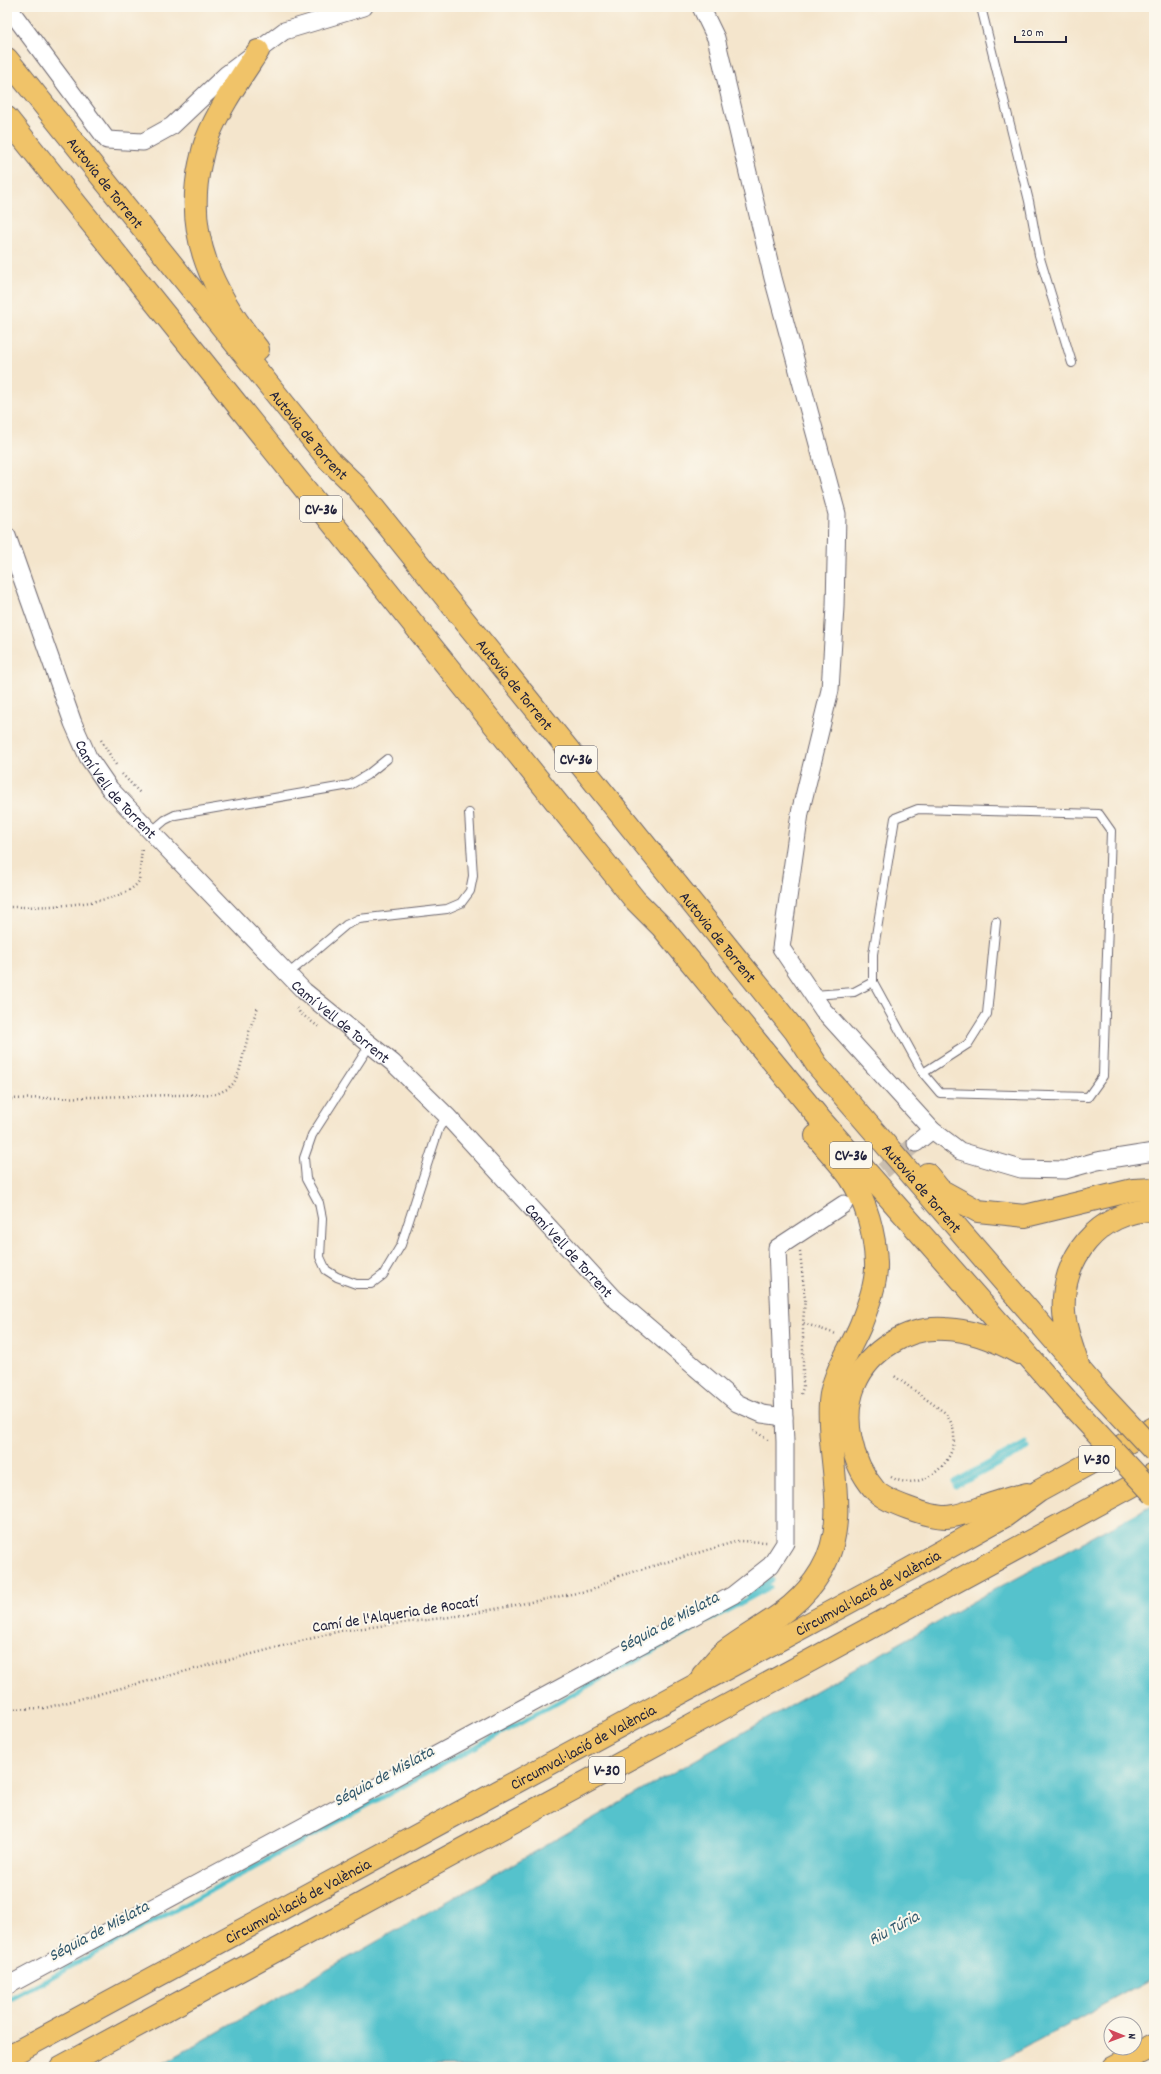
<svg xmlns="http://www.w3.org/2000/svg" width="1161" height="2074" viewBox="0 0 1161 2074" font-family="Dekko,sans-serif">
<rect width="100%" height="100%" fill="#fbf7ec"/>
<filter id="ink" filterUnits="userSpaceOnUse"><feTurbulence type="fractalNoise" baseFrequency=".025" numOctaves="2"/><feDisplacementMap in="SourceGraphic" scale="8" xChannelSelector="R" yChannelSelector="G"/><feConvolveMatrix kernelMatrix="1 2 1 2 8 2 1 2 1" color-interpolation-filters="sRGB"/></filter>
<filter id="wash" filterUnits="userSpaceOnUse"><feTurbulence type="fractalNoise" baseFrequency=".012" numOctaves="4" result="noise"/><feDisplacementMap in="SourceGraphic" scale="16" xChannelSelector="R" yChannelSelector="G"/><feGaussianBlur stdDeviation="0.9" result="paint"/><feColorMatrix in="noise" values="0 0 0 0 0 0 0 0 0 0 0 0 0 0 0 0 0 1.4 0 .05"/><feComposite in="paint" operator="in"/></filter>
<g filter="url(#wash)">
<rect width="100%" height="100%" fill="#f4e5cc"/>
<!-- water -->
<polygon fill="#55c2cc" stroke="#3c7284" points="1154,1504 1154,1977 989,2067 157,2067 979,1598"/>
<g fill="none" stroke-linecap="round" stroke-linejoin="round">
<!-- stream -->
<g stroke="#55c2cc" stroke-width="5">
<polyline points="954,1482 1026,1443"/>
<polyline points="956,1487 1028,1448"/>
<polyline points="747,1594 772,1580"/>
<polyline points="7,2001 770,1587"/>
</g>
</g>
</g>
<g filter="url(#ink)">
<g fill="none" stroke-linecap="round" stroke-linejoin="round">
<!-- minor-tunnel -->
<polyline stroke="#cabeaf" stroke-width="17" stroke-dasharray="17 8" stroke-linecap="butt" points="864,1187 916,1143"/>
<!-- service casing -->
<g stroke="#6c666e" stroke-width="10">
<g id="service">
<polyline points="981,7 1029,201 1039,255 1072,363"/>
<polygon points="918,809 1099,814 1111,831 1103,1076 1088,1097 940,1093 923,1073 873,982 873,954 895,818"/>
<polyline points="151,832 165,820 175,815 350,785 367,775 387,759"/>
<polyline points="288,974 346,925 359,919 447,909 461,903 470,891 473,876 469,813"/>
<polyline points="814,995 854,992 873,982"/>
<polyline points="370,1045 312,1135 304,1158 306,1179 319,1203 322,1218 320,1257 326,1270 337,1277 356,1284 371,1284 383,1275 401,1245 439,1128 447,1116"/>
<polyline points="923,1073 968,1044 987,1014 996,922"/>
</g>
</g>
<!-- minor casing -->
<g stroke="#6c666e" stroke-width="19">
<g id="minor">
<polyline points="8,7 107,140 143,142 172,126 227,74 284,31 364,7"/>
<polyline points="701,7 716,38 773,278 837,514 835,607 830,690 800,813 781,948 823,1010 932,1130 960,1151 1021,1169 1065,1170 1097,1161 1154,1152"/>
<path id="s1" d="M 7,536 L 73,723 L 88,757 L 110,789 L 304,991 L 393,1063 L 447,1116 L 614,1298 L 737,1403 L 762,1414 L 784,1417"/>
<polyline points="916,1143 932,1130"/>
<polyline points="7,1986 733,1595 771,1565 785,1543 785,1442 777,1248 844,1204"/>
</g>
</g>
<!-- trunk casing -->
<g stroke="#6c666e" stroke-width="24">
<g id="trunk">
<path d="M 258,51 C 239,80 219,108 206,141 C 203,148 202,157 200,164 C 184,237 214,294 258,349"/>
<path id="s2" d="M 7,59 L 329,460 L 356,486 L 795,1031 L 817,1065 L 1099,1392"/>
<polyline points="7,118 635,900 662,927 820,1119 1072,1406"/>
<polyline points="927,1174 940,1190 978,1211 1025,1216 1133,1190 1154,1189"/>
<path d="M 1019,1353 C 996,1340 972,1330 945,1329 C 909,1326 869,1350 855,1384 C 841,1417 851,1462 874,1489 C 881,1498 897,1504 908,1508 C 919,1512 933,1517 946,1517 C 963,1516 981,1507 998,1502 C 1008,1499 1017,1496 1027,1494"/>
<path d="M 1078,1365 C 1073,1349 1065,1330 1064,1312 C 1060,1259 1099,1210 1154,1210"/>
<path d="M 703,1675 C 710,1668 716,1658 724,1652 C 761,1624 796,1613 821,1571 C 852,1519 826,1457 830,1402 C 832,1374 851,1349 861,1324 C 868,1306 877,1283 876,1263 C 875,1234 866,1201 850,1177 C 840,1163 827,1150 816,1136"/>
<path id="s3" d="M 7,2057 L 890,1580 L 1005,1516 L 1039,1491 L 1154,1428"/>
</g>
</g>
<!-- motorway casing -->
<g stroke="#6c666e" stroke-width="24">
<g id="motorway">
<polyline points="61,2067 1154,1474"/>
<polyline points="1113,2067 1154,2045"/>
</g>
</g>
<!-- path -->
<g stroke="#6c666e" stroke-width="2.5" stroke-dasharray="1 3" stroke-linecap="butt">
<polyline points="101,740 116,765"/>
<polyline points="122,774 141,794"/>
<path d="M 7,907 C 36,907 123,907 139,881 L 142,848"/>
<polyline points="297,1008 300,1013 320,1028"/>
<polyline points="7,1099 217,1094 227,1089 234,1083 239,1072 250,1028 258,1007"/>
<polyline points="800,1252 805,1299 803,1323"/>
<polyline points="801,1394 803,1388 803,1323 836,1334"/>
<polyline points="754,1430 769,1441"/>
<path d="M 891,1477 C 928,1498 975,1446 944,1412 L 893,1375"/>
<polyline points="7,1709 45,1708 340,1631 465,1615 592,1590 619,1576 738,1541 767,1542"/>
</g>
<!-- service -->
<use href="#service" stroke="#fff" stroke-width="8"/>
<!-- minor -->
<use href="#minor" stroke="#fff" stroke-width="17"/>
<!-- trunk -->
<use href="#trunk" stroke="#f0c369" stroke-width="22"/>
<!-- motorway -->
<use href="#motorway" stroke="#f0c369" stroke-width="22"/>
<!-- trunk-bridge casing -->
<g stroke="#6c666e" stroke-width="24" stroke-linecap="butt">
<g id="trunk-bridge">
<polyline points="1099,1392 1154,1451"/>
<polyline points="1072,1406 1154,1494"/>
</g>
</g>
<!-- trunk-bridge -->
<use href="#trunk-bridge" stroke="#f0c369" stroke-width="22"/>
</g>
</g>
<g text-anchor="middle" stroke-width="4" stroke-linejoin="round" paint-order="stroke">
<!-- shield labels -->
<g fill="#fbf7ec" stroke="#636270" stroke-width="1">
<rect x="300" y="496" width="42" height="26" rx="3"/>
<rect x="555" y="746" width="42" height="26" rx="3"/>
<rect x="830" y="1142" width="42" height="26" rx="3"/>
<rect x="1079" y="1446" width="36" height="26" rx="3"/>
<rect x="589" y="1757" width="36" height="26" rx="3"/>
</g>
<g font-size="15" font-weight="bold" fill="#22223b">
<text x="321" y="514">CV-36</text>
<text x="576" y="764">CV-36</text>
<text x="851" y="1160">CV-36</text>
<text x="1097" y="1464">V-30</text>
<text x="607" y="1775">V-30</text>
</g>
<!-- street labels -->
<g font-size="16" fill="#22223b" stroke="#fbf7ec">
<text dy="6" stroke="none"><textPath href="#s2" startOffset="158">Autovia de Torrent</textPath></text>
<text dy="6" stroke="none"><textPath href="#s2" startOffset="482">Autovia de Torrent</textPath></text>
<text dy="6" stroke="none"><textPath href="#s2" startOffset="806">Autovia de Torrent</textPath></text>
<text dy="6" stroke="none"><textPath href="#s1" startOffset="278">Camí Vell de Torrent</textPath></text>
<text dy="6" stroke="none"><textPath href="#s2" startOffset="1130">Autovia de Torrent</textPath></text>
<text dy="6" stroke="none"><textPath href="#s1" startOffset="602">Camí Vell de Torrent</textPath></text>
<text dy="6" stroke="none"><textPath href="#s2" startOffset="1454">Autovia de Torrent</textPath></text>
<text dy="6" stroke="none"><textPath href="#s1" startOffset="926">Camí Vell de Torrent</textPath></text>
<text dy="6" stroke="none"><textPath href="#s3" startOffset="978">Circumval·lació de València</textPath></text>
<text transform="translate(395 1613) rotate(-9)" y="6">Camí de l'Alqueria de Rocatí</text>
<text dy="6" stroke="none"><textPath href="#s3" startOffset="654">Circumval·lació de València</textPath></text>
<text dy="6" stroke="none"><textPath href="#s3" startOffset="330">Circumval·lació de València</textPath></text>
</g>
<!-- water labels -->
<g font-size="17" font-style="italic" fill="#345a6e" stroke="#fbf7ec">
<text transform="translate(668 1621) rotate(-28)" y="6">Séquia de Mislata</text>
<text transform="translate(383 1775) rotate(-28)" y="6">Séquia de Mislata</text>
<text transform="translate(893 1927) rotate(-28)" y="6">Riu Túria</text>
<text transform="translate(98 1930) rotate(-28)" y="6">Séquia de Mislata</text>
</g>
</g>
<!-- margin -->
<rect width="1161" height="2074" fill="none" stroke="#fbf7ec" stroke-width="24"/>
<!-- north arrow -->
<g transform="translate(1123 2036) rotate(91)"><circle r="19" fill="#fbf7ec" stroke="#a4a2a5"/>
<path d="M0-3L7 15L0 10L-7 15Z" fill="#d1495b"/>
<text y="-6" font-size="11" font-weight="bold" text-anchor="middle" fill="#22223b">N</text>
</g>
<!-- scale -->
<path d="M1015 36v6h51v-6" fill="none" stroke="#22223b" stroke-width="2"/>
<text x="1021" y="36" font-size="12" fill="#22223b" stroke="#fbf7ec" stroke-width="3" paint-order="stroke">20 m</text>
</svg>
